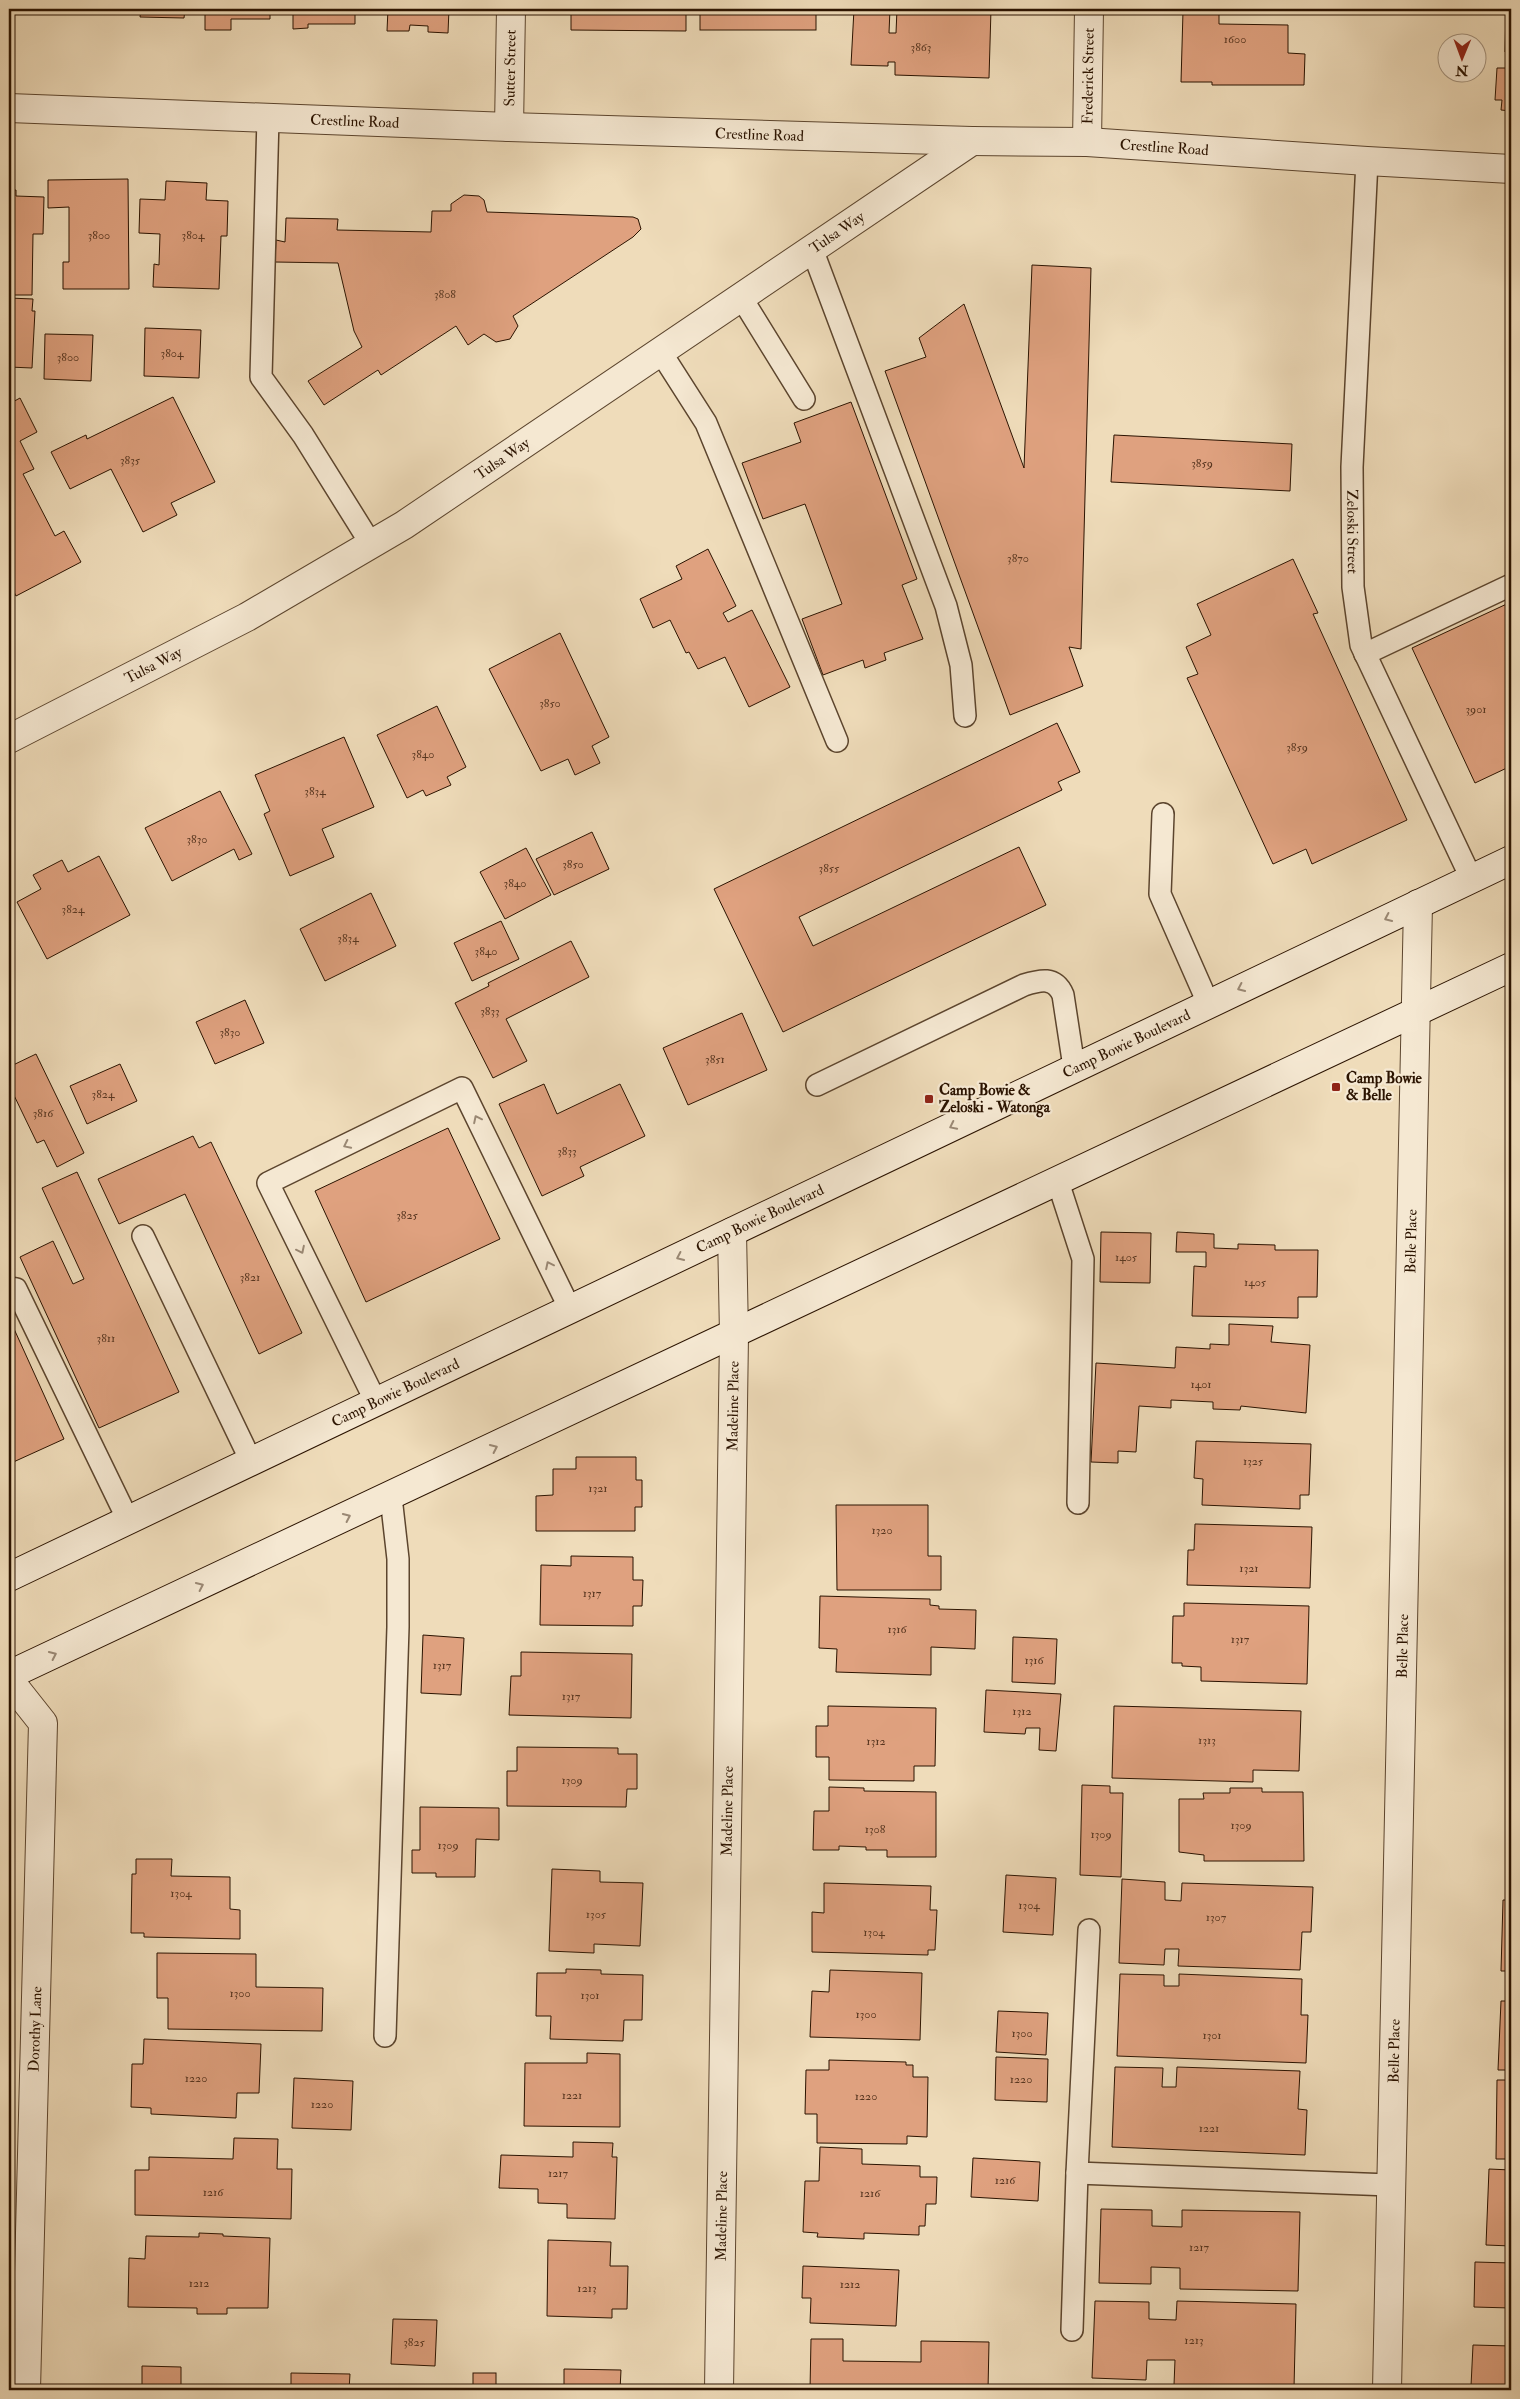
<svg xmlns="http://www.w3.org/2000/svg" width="1520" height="2399" viewBox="0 0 1520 2399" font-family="'IM FELL Double Pica',serif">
<rect width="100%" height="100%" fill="#efdcba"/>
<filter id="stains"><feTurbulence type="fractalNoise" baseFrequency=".004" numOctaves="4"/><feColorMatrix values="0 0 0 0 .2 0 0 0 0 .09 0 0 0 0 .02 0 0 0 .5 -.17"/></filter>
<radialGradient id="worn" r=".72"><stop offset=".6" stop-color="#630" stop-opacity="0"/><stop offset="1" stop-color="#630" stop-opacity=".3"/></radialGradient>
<!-- building -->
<g fill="#dfa17f" stroke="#2b1300">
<rect x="31" y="9" width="35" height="5"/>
<polygon points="131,9 185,9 184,18 140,17 141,9"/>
<polygon points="205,9 270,9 270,19 231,19 231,30 205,30"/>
<polygon points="293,9 355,9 355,24 308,24 308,28 293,29"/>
<polygon points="388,9 449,9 448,33 428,32 428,26 410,25 409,31 387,31"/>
<polygon points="571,9 686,9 686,31 571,30"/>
<rect x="700" y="9" width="116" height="21"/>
<polygon points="854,9 890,9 889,33 896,33 897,9 991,9 989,78 895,75 895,62 888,62 888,66 851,65"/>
<polygon points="1506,9 1511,9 1511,52 1505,52"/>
<polygon points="1183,11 1219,11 1219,24 1288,25 1288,53 1305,54 1304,85 1212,85 1212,82 1181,82"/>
<polygon points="1497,68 1511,68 1511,111 1501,110 1502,100 1495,100"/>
<polygon points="128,179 129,289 63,289 63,262 69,262 69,207 48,208 48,180"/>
<polygon points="166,181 207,183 206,200 228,201 227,236 221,236 219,289 153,287 154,264 159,265 160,234 139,233 140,199 165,200"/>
<polygon points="9,190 16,190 16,196 44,197 43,234 33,234 32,295 9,295"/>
<polygon points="464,195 479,196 484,200 487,212 633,217 638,219 641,229 633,237 513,316 518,326 510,339 496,342 484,334 468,345 456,326 381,375 378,370 324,405 308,381 362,347 354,331 338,263 275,262 276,240 285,242 286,218 338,219 337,230 431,232 432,211 451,211 451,204"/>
<polygon points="1032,265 1091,268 1081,649 1069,647 1083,686 1010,715 885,371 926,357 919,338 964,304 1024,468"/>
<polygon points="9,298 33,299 32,311 35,311 32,368 9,367"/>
<polygon points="145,328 201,330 199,378 144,376"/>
<polygon points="45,334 93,335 91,381 44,379"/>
<polygon points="173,397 215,482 171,503 177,515 143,532 111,469 70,489 51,452 86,435 87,439"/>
<polygon points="20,398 37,432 20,441 34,469 23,474 55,536 64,531 81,562 16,596 9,582 9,404"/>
<polygon points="851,402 917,579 902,585 923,639 884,653 886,660 865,668 863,660 823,675 802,619 842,604 805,504 763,519 742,463 801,442 794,423"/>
<polygon points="1114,435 1292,444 1290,491 1111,482"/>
<polygon points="708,549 736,606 723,613 728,622 752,610 790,687 749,707 725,657 698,669 689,652 686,653 670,620 653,628 640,599 682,579 676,566"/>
<polygon points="1293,559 1318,613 1313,614 1407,820 1312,864 1306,849 1273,864 1187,678 1198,674 1186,647 1211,635 1197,604"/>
<polygon points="1511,602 1511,766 1475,783 1412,648"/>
<polygon points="560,633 609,737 592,746 600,763 575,775 568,759 541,771 489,669"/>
<polygon points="437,706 466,767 447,777 451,785 426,796 423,790 407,798 377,735"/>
<polygon points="1057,723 1080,772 1058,782 1062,790 799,917 813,946 1019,847 1046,905 783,1032 714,889"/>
<polygon points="344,737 374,807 322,829 334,857 290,876 264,814 270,811 255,775"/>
<polygon points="220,791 252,854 239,860 234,849 172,881 145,828"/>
<polygon points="592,832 609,869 554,895 536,859"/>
<polygon points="526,848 551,895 505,919 480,872"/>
<polygon points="99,856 130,915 47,959 17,902 41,889 33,875 62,860 68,872"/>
<polygon points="371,893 396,946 325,981 300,929"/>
<polygon points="501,921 519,959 472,981 454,943"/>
<polygon points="571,941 589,977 506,1019 527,1061 493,1078 455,1003 489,986 488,983"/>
<polygon points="245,1000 264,1043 215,1064 196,1022"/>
<polygon points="742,1013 767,1070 688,1105 663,1048"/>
<polygon points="36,1054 84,1153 57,1167 44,1140 37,1143 9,1085 9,1067"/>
<polygon points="120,1064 137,1101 87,1124 70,1086"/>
<polygon points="544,1084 557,1114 620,1084 645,1136 580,1167 584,1176 542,1196 499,1104"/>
<polygon points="448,1128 500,1239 366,1302 315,1191"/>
<polygon points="193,1136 199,1148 211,1142 302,1333 259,1354 185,1194 119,1224 98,1179"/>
<polygon points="77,1172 179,1392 99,1428 20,1257 53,1241 73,1284 84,1279 42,1188"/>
<polygon points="1101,1232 1151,1233 1150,1283 1100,1282"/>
<polygon points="1177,1232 1214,1234 1214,1248 1238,1249 1238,1244 1275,1245 1275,1250 1318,1250 1317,1297 1298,1297 1298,1318 1192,1316 1194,1266 1206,1267 1206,1252 1176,1252"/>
<polygon points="10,1320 64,1439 9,1464 9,1321"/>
<polygon points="1229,1324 1273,1326 1271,1342 1310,1345 1306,1413 1241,1406 1240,1410 1213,1409 1213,1402 1171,1400 1171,1408 1139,1406 1136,1452 1118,1451 1118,1463 1091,1462 1096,1363 1175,1368 1176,1347 1210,1349 1210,1344 1229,1345"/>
<polygon points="1196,1441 1311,1444 1309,1495 1300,1495 1300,1509 1202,1505 1203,1479 1194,1478"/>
<polygon points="576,1457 636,1457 636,1480 642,1480 642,1507 635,1507 635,1531 536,1531 536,1496 553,1495 553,1469 576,1469"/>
<polygon points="836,1505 928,1505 928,1556 941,1556 941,1590 837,1590"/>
<polygon points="1195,1524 1312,1527 1310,1588 1187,1585 1188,1550 1194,1550"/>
<polygon points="571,1556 633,1557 633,1580 643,1580 642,1606 633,1606 633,1626 540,1625 541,1565 571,1566"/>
<polygon points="820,1596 930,1599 930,1605 939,1606 939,1609 976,1610 975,1649 931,1647 931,1675 836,1672 837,1649 819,1648"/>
<polygon points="1184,1603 1309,1606 1307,1684 1201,1681 1201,1667 1182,1666 1182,1663 1172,1663 1173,1616 1184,1616"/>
<polygon points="423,1635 464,1638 461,1695 421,1693"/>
<polygon points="1013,1637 1057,1639 1055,1684 1012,1682"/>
<polygon points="521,1652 632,1654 631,1718 509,1715 511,1676 521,1676"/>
<polygon points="986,1690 1061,1694 1056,1751 1039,1750 1040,1728 1026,1728 1025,1734 984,1732"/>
<polygon points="828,1706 936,1708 935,1766 914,1766 914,1781 829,1780 829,1757 816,1757 816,1726 828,1726"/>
<polygon points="1114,1706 1301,1711 1299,1771 1253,1770 1253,1782 1112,1778"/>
<polygon points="517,1747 618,1748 618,1754 637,1754 637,1789 627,1789 626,1807 507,1806 507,1771 517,1771"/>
<polygon points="1082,1785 1110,1786 1110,1793 1123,1793 1121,1877 1080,1875"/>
<polygon points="829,1787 864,1788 864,1791 936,1792 936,1857 887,1857 887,1850 866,1850 866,1847 839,1846 839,1850 813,1850 814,1811 829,1811"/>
<polygon points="1230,1788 1262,1788 1262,1792 1303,1792 1304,1861 1204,1861 1204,1855 1179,1852 1179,1799 1204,1799 1203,1793 1230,1793"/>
<polygon points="420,1807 499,1808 499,1840 476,1839 475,1877 436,1877 436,1873 412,1873 412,1850 420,1850"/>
<polygon points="136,1859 172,1859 171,1876 230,1877 230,1909 240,1910 240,1939 144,1937 144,1933 131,1933 132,1874 136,1874"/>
<polygon points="552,1869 600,1871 600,1882 643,1883 640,1946 594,1944 594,1953 549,1951"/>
<polygon points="1006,1875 1056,1878 1053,1935 1003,1932"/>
<polygon points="1122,1879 1165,1882 1165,1900 1181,1901 1182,1883 1313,1887 1311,1932 1302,1932 1300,1970 1178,1966 1179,1949 1165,1949 1164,1965 1119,1963"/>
<polygon points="824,1883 931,1886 930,1910 937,1910 935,1950 928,1950 928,1955 812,1952 812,1912 824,1913"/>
<polygon points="1503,1900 1511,1900 1511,1971 1501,1971"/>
<polygon points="157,1953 256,1954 256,1987 323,1988 322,2031 168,2029 168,1998 157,1998"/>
<polygon points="566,1969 601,1970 601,1974 643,1975 642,2020 624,2020 623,2041 550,2039 551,2016 536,2016 537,1973 566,1973"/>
<polygon points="830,1970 922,1973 920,2040 810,2037 812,1991 829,1992"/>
<polygon points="1120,1974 1164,1975 1164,1986 1179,1986 1179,1974 1302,1979 1301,2015 1308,2015 1306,2063 1117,2056"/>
<polygon points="1501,2001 1511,2001 1511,2070 1498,2070"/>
<polygon points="998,2011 1048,2013 1046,2055 996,2052"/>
<polygon points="144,2039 261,2044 259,2093 237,2093 236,2118 151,2114 151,2108 131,2107 132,2064 143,2064"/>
<polygon points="587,2053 620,2054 620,2127 524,2126 525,2063 587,2063"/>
<polygon points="996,2057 1048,2059 1047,2102 995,2100"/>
<polygon points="829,2060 906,2062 906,2065 913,2065 913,2077 928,2077 927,2137 907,2136 907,2144 817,2143 817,2114 805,2114 806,2070 829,2070"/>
<polygon points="1115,2067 1163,2068 1162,2087 1176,2087 1177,2067 1300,2071 1298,2109 1307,2110 1305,2155 1112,2147"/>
<polygon points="294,2078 353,2081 351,2130 292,2128"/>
<polygon points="1497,2080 1511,2080 1511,2159 1496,2159"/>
<polygon points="234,2138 278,2139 277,2169 292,2169 291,2219 135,2215 135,2170 149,2170 149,2157 233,2159"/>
<polygon points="573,2142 613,2143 612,2157 617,2157 615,2219 567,2218 567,2204 538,2203 538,2189 499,2188 501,2155 573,2157"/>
<polygon points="820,2147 862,2149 862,2164 920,2166 920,2177 937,2177 936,2204 926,2204 925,2226 919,2226 919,2235 864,2233 864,2239 817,2237 818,2233 803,2232 805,2181 819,2181"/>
<polygon points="973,2158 1040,2162 1038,2201 971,2197"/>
<polygon points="1489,2169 1511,2170 1511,2246 1486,2245"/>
<polygon points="1101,2209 1152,2210 1152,2226 1182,2227 1182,2210 1300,2212 1298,2291 1180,2289 1180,2268 1151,2267 1151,2284 1099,2283"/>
<polygon points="199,2233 223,2234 223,2236 270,2238 268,2308 227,2308 227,2314 197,2314 197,2308 128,2307 129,2258 145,2259 146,2236 199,2237"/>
<polygon points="548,2240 611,2242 610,2266 628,2266 627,2309 612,2309 612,2318 547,2316"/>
<polygon points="1475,2262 1511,2263 1511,2308 1474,2307"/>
<polygon points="803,2266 899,2270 896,2326 810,2323 811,2298 802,2298"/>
<polygon points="1095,2301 1149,2302 1149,2319 1176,2320 1177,2301 1296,2304 1294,2388 1174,2385 1175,2360 1147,2360 1146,2380 1092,2378"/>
<polygon points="393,2319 437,2320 435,2366 391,2364"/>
<polygon points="811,2339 843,2339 843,2361 921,2362 921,2341 989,2342 988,2390 810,2390"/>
<polygon points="1473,2345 1511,2346 1511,2387 1471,2386"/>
<polygon points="142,2366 181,2367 181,2385 291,2388 291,2373 350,2374 349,2390 129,2390 129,2386 142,2386"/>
<polygon points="564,2369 621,2370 620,2390 564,2390"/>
<rect x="473" y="2373" width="23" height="17"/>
</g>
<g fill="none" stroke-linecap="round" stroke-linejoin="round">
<!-- lane casing -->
<g stroke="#5c452e" stroke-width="24">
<g id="lane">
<polyline points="268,118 261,377 303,435 371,544"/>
<path id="s1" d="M 1367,161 L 1352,467 L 1353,587 L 1361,645 L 1471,878"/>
<polyline points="812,249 946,606 961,665 965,716"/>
<polyline points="741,297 804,399"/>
<polyline points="660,351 706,423 837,741"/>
<polyline points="1365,654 1511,585"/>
<polyline points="1163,814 1160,894 1208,1003"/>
<path d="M 817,1085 L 1024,985 C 1040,980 1055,976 1063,995 L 1074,1067"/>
<polyline points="1058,1182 1083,1259 1078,1503"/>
<polyline points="143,1236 251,1461"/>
<polyline points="9,1288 16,1289 128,1520"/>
<polyline points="376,1402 268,1183 462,1088 570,1309"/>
<polyline points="1089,1930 1077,2173 1390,2185"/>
<polyline points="385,2036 398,1627 398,1559 391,1497"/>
<polyline points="9,2285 29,2285"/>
<polyline points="1072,2330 1077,2173"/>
</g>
</g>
<!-- street casing -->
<g stroke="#5c452e" stroke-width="30">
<g id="street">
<path id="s2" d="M 9,108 L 509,127 L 972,141 L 1087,142 L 1367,161 L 1511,169"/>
<path id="s3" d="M 509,127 L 511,9"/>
<path id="s4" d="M 1087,142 L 1089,9"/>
<path id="s5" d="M 9,739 L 247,617 L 404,525 L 972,141"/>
<polyline points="9,1680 43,1723 26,2390"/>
<path id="s6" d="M 719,2390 L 734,1335 L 732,1232"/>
<path id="s7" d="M 1387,2390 L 1418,904"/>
</g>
</g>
<!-- secondary casing -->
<g stroke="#2b1300" stroke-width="30">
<g id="secondary">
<path id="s8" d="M 9,1577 L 1511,860"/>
<polyline points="9,1675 1511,967"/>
</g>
</g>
<!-- lane -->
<use href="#lane" stroke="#f5e8d2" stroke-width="21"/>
<!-- street -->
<use href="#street" stroke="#f5e8d2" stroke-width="28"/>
<!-- secondary -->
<use href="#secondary" stroke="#f5e8d2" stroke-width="28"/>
</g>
<!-- one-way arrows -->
<defs><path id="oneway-chevron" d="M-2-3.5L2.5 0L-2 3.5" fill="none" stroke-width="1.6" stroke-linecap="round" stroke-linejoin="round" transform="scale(1.25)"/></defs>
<g stroke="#9a8874">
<use href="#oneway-chevron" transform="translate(1388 918) rotate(155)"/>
<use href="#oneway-chevron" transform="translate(1241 988) rotate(155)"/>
<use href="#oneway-chevron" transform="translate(477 1119) rotate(-116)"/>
<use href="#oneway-chevron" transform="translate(953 1126) rotate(154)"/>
<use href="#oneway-chevron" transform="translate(347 1145) rotate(154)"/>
<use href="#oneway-chevron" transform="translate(301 1250) rotate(64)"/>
<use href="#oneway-chevron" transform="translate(680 1257) rotate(155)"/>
<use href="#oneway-chevron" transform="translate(549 1265) rotate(-116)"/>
<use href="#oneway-chevron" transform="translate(494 1448) rotate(-25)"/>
<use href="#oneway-chevron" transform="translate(347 1517) rotate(-25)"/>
<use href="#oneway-chevron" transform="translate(200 1586) rotate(-25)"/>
<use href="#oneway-chevron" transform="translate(53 1655) rotate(-25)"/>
</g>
<!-- markers -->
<g fill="#8f2418" stroke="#f5e8d2" stroke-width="2">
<rect x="1331" y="1082" width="10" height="10" rx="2.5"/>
<rect x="924" y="1094" width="10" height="10" rx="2.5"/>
</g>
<g text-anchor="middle" stroke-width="4.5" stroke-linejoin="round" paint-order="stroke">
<!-- number labels -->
<g font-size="12" fill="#583620">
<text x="1235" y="43">1600</text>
<text x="921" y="51">3863</text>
<text x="99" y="239">3800</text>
<text x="193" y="239">3804</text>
<text x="445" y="298">3808</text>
<text x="172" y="357">3804</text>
<text x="68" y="361">3800</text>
<text x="130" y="464">3835</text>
<text x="1202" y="467">3859</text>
<text x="1018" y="562">3870</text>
<text x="550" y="707">3850</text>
<text x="1476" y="713">3901</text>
<text x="1297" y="751">3859</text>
<text x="423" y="758">3840</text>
<text x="315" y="795">3834</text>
<text x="197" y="843">3830</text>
<text x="573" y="868">3850</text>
<text x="829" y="872">3855</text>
<text x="515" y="887">3840</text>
<text x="73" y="913">3824</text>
<text x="348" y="942">3834</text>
<text x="486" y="955">3840</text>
<text x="490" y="1015">3833</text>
<text x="230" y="1036">3830</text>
<text x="715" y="1063">3851</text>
<text x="103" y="1098">3824</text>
<text x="43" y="1117">3816</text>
<text x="567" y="1155">3833</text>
<text x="407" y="1219">3825</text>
<text x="1126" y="1261">1405</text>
<text x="250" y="1281">3821</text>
<text x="1255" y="1286">1405</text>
<text x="106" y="1342">3811</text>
<text x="1201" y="1388">1401</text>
<text x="1253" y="1465">1325</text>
<text x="598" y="1492">1321</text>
<text x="882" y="1534">1320</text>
<text x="1249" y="1572">1321</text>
<text x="592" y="1597">1317</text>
<text x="897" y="1633">1316</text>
<text x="1240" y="1643">1317</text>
<text x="1034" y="1664">1316</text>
<text x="442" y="1669">1317</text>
<text x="571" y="1700">1317</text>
<text x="1022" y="1715">1312</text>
<text x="1207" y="1744">1313</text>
<text x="876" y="1745">1312</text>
<text x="572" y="1784">1309</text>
<text x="1241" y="1829">1309</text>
<text x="875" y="1833">1308</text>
<text x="1101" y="1838">1309</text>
<text x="448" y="1849">1309</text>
<text x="181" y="1897">1304</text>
<text x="1029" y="1909">1304</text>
<text x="596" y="1918">1305</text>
<text x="1216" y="1921">1307</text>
<text x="874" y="1936">1304</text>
<text x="240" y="1997">1300</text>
<text x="590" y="1999">1301</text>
<text x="866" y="2018">1300</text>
<text x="1022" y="2037">1300</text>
<text x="1212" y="2039">1301</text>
<text x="196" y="2082">1220</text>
<text x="1021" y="2083">1220</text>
<text x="572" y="2099">1221</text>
<text x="866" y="2100">1220</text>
<text x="322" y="2108">1220</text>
<text x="1209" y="2132">1221</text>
<text x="558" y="2177">1217</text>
<text x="1005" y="2184">1216</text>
<text x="213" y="2196">1216</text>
<text x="870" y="2197">1216</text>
<text x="1199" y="2251">1217</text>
<text x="199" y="2287">1212</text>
<text x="850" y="2288">1212</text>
<text x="587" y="2292">1213</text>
<text x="1194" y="2344">1213</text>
<text x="414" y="2346">3825</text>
</g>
<!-- street labels -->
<g font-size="15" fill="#2b1300" stroke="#f5e8d2">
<text dy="5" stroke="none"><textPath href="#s3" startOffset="59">Sutter Street</textPath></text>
<text dy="5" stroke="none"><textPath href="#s4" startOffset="66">Frederick Street</textPath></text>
<text dy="5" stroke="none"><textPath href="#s2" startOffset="346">Crestline Road</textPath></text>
<text dy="5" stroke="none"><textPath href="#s2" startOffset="751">Crestline Road</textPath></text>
<text dy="5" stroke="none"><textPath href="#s2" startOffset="1156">Crestline Road</textPath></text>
<text dy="5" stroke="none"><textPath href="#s5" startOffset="972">Tulsa Way</textPath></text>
<text dy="5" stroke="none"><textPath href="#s5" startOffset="568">Tulsa Way</textPath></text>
<text dy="5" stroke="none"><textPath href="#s1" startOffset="371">Zeloski Street</textPath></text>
<text dy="5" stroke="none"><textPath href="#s5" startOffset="162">Tulsa Way</textPath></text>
<text dy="5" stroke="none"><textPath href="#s8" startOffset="1238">Camp Bowie Boulevard</textPath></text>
<text dy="5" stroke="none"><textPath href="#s8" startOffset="832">Camp Bowie Boulevard</textPath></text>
<text dy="5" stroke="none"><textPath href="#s7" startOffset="1149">Belle Place</textPath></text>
<text dy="5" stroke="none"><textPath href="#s8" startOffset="428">Camp Bowie Boulevard</textPath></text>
<text dy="5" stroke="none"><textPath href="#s6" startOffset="984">Madeline Place</textPath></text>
<text dy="5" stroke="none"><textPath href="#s7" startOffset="744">Belle Place</textPath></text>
<text dy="5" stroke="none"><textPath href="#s6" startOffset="579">Madeline Place</textPath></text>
<text transform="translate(35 2029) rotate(-88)" y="5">Dorothy Lane</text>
<text dy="5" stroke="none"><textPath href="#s7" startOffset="339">Belle Place</textPath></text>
<text dy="5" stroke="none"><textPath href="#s6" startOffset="174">Madeline Place</textPath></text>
</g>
<!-- poi labels -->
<g font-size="15" font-weight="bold" fill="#2b1300" stroke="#f5e8d2" text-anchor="start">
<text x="1346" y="1083">Camp Bowie<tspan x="1346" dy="17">&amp; Belle</tspan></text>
<text x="939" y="1095">Camp Bowie &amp;<tspan x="939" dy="17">Zeloski - Watonga</tspan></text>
</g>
</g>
<!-- margin -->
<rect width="1520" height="2399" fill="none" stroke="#efdcba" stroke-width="30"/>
<rect x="10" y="10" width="1500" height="2379" fill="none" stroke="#2b1300" stroke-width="2.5"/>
<rect x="15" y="15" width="1490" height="2369" fill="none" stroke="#2b1300"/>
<!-- north arrow -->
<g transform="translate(1462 58) rotate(181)"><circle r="24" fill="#f5e8d2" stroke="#a4937e"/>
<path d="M0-4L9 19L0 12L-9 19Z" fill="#8f2418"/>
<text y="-8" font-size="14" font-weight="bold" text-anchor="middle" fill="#2b1300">N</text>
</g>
<rect width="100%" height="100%" filter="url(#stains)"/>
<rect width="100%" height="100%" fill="url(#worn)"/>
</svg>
